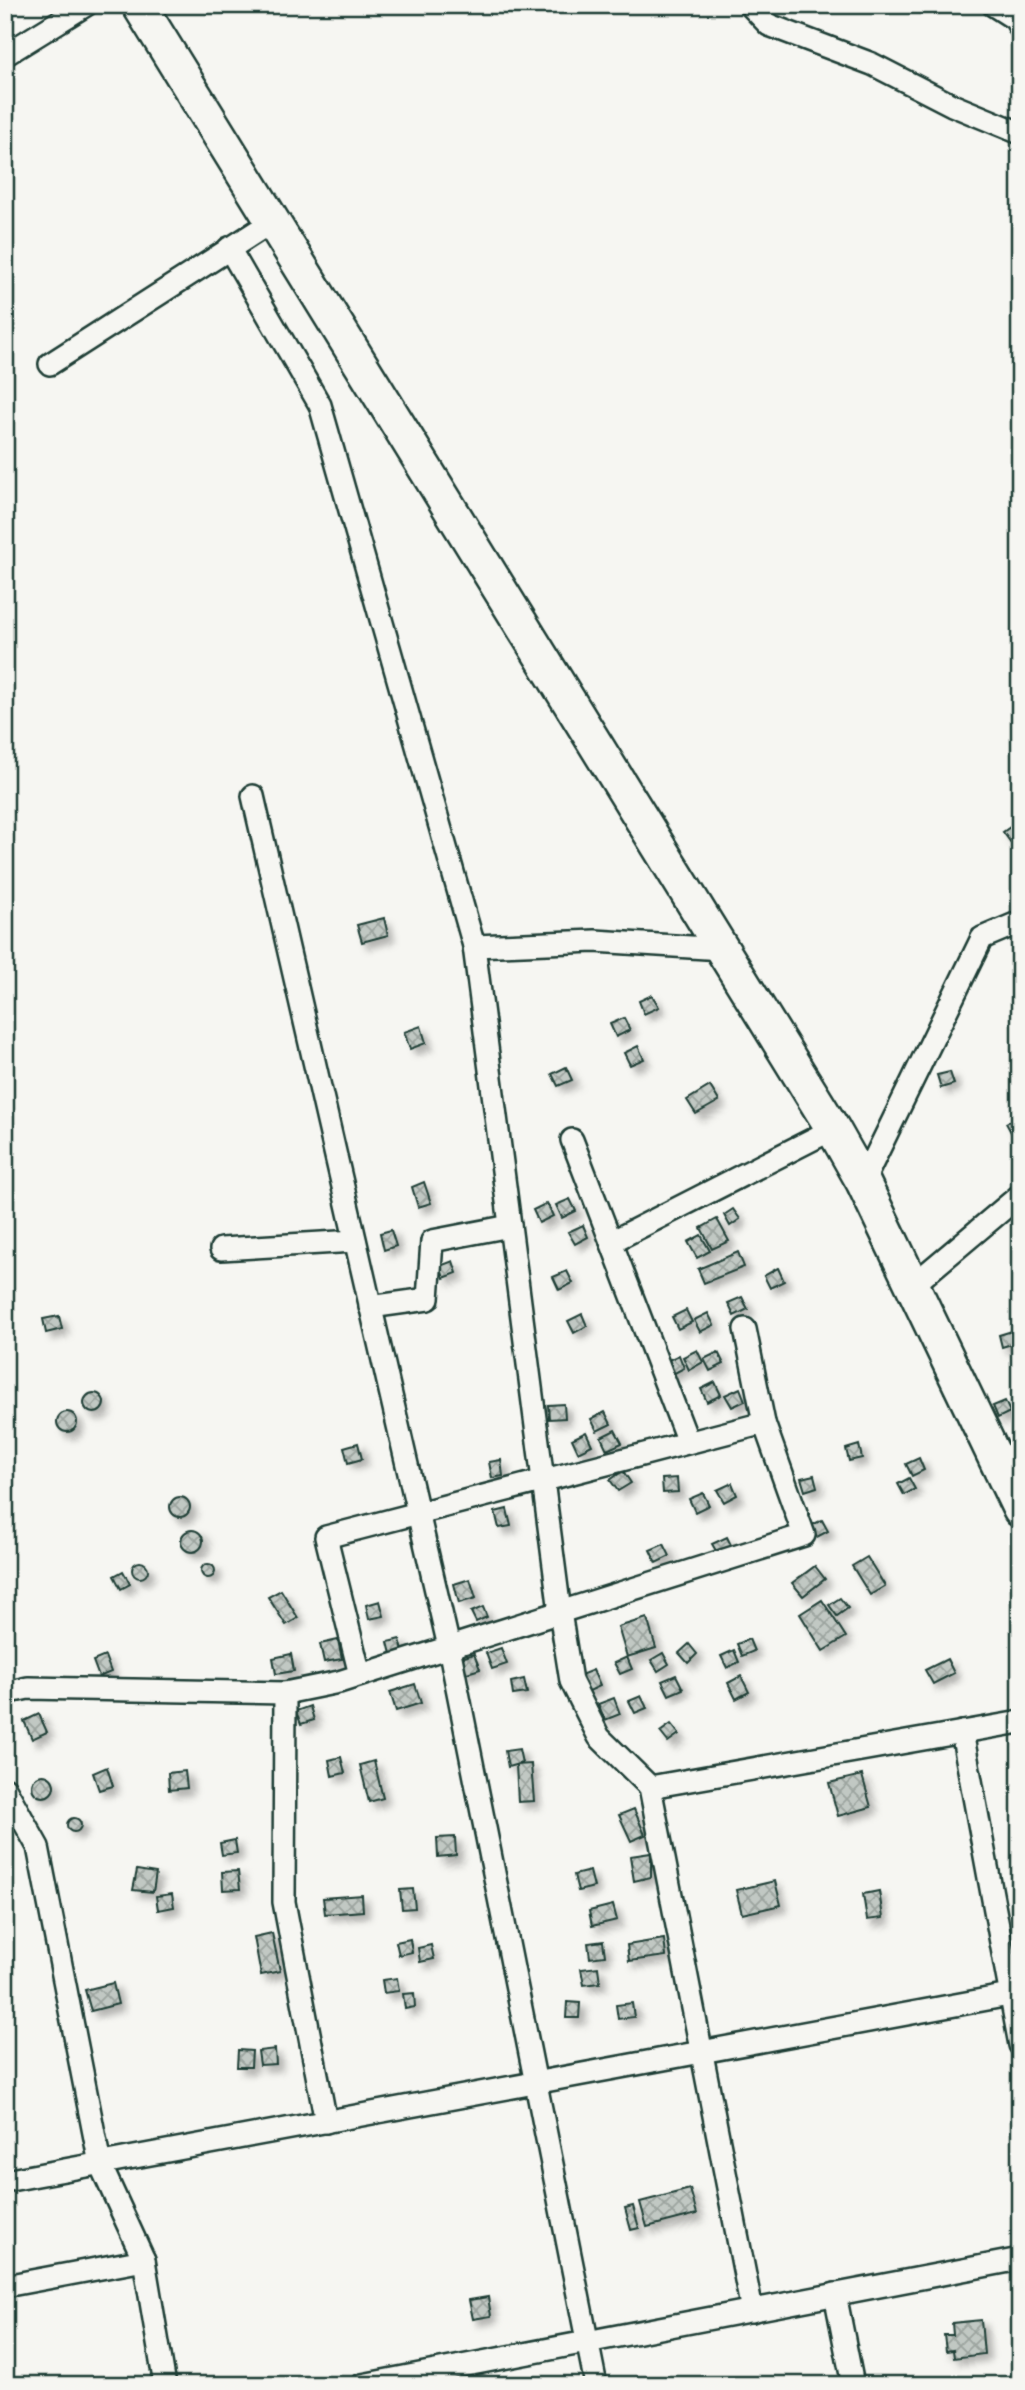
<svg xmlns="http://www.w3.org/2000/svg" width="1025" height="2390" viewBox="0 0 1025 2390" font-family="Dekko,sans-serif">
<defs>
<pattern id="building-cross-hatch" width="8" height="8" patternUnits="userSpaceOnUse" patternTransform="scale(1.75)"><rect width="8" height="8" fill="#c1c8c3"/><path d="M0 0l8 8M0 8l8-8" fill="none" stroke="#9ca49f"/></pattern>
<filter id="shadow"><feDropShadow dx="6" dy="6" stdDeviation="3.5" flood-color="#0004"/></filter>
</defs>
<rect width="100%" height="100%" fill="#f6f6f2"/>
<filter id="ink" filterUnits="userSpaceOnUse"><feTurbulence type="fractalNoise" baseFrequency=".0143" numOctaves="2"/><feDisplacementMap in="SourceGraphic" scale="14" xChannelSelector="R" yChannelSelector="G"/><feConvolveMatrix kernelMatrix="1 2 1 2 8 2 1 2 1" color-interpolation-filters="sRGB"/></filter>
<g filter="url(#ink)">
<!-- building -->
<g fill="url(#building-cross-hatch)" stroke="#1f3d34" stroke-width="2" filter="url(#shadow)">
<polygon points="1013,825 1020,837 1011,843 1003,832"/>
<polygon points="384,918 388,935 362,942 357,925"/>
<polygon points="652,995 659,1007 644,1014 639,1001"/>
<polygon points="624,1018 630,1030 616,1037 610,1024"/>
<polygon points="421,1026 426,1043 410,1049 404,1032"/>
<polygon points="638,1046 644,1059 630,1065 624,1053"/>
<polygon points="566,1067 572,1080 558,1086 552,1074"/>
<polygon points="950,1072 954,1084 941,1088 937,1075"/>
<polygon points="710,1086 719,1101 696,1114 687,1100"/>
<polygon points="1018,1117 1020,1131 1012,1134 1006,1123"/>
<polygon points="424,1182 431,1203 418,1207 412,1187"/>
<polygon points="570,1199 576,1211 562,1218 556,1205"/>
<polygon points="547,1203 553,1216 539,1223 533,1210"/>
<polygon points="733,1209 740,1219 730,1226 724,1215"/>
<polygon points="717,1219 729,1241 712,1249 701,1228"/>
<polygon points="583,1225 588,1237 575,1244 568,1232"/>
<polygon points="391,1230 396,1246 384,1250 380,1233"/>
<polygon points="701,1235 710,1251 697,1258 688,1242"/>
<polygon points="738,1252 744,1267 704,1283 698,1269"/>
<polygon points="453,1261 457,1273 444,1278 440,1266"/>
<polygon points="778,1268 784,1281 770,1288 764,1276"/>
<polygon points="567,1271 573,1283 559,1290 553,1277"/>
<polygon points="742,1297 748,1309 734,1316 728,1303"/>
<polygon points="686,1310 692,1322 678,1329 672,1317"/>
<polygon points="708,1313 714,1325 700,1332 694,1320"/>
<polygon points="582,1314 587,1326 574,1333 568,1321"/>
<polygon points="59,1316 62,1329 46,1333 43,1319"/>
<polygon points="1012,1331 1015,1343 1002,1347 999,1335"/>
<polygon points="697,1350 703,1362 689,1370 683,1357"/>
<polygon points="718,1352 724,1364 710,1371 704,1359"/>
<polygon points="679,1355 684,1368 671,1375 664,1362"/>
<polygon points="715,1382 721,1395 707,1402 701,1389"/>
<polygon points="740,1388 745,1401 732,1407 725,1395"/>
<circle cx="94" cy="1403" r="10"/>
<polygon points="1005,1401 1010,1412 998,1418 993,1406"/>
<polygon points="564,1404 565,1418 549,1419 548,1405"/>
<polygon points="605,1412 611,1424 597,1431 591,1419"/>
<circle cx="67" cy="1422" r="10"/>
<polygon points="615,1430 622,1443 607,1450 601,1437"/>
<polygon points="586,1432 592,1445 578,1452 572,1439"/>
<polygon points="358,1443 362,1459 348,1463 344,1447"/>
<polygon points="859,1445 862,1458 849,1461 846,1449"/>
<polygon points="919,1458 924,1470 912,1476 906,1464"/>
<polygon points="501,1460 503,1476 492,1478 489,1462"/>
<polygon points="623,1471 631,1483 618,1491 610,1480"/>
<polygon points="814,1475 817,1487 805,1491 801,1478"/>
<polygon points="677,1478 678,1492 663,1493 662,1479"/>
<polygon points="909,1478 915,1489 904,1495 898,1484"/>
<polygon points="732,1483 737,1495 724,1502 717,1490"/>
<polygon points="703,1493 709,1505 695,1512 689,1499"/>
<circle cx="180" cy="1507" r="10"/>
<polygon points="507,1509 511,1526 499,1528 495,1512"/>
<polygon points="822,1520 828,1531 817,1537 810,1526"/>
<circle cx="192" cy="1541" r="11"/>
<polygon points="727,1537 733,1549 719,1556 712,1544"/>
<polygon points="664,1544 670,1556 656,1563 650,1550"/>
<polygon points="867,1557 885,1586 870,1595 852,1566"/>
<circle cx="140" cy="1570" r="8"/>
<circle cx="208" cy="1571" r="7"/>
<polygon points="815,1566 825,1579 803,1596 792,1583"/>
<polygon points="123,1571 130,1584 121,1589 114,1576"/>
<polygon points="470,1579 476,1598 459,1603 454,1584"/>
<polygon points="281,1590 298,1618 286,1625 268,1597"/>
<polygon points="840,1598 848,1608 837,1616 829,1605"/>
<polygon points="822,1600 846,1637 823,1651 800,1614"/>
<polygon points="380,1601 384,1616 369,1619 366,1605"/>
<polygon points="483,1607 487,1617 476,1622 471,1612"/>
<polygon points="647,1618 656,1648 627,1657 618,1627"/>
<polygon points="400,1639 403,1651 391,1654 388,1642"/>
<polygon points="749,1639 754,1651 742,1656 737,1644"/>
<polygon points="338,1640 342,1659 324,1662 320,1644"/>
<polygon points="689,1644 697,1654 688,1663 679,1653"/>
<polygon points="501,1648 507,1664 492,1669 486,1653"/>
<polygon points="734,1650 739,1662 727,1668 721,1656"/>
<polygon points="663,1653 669,1664 658,1671 651,1660"/>
<polygon points="291,1654 294,1671 276,1674 273,1658"/>
<polygon points="474,1654 480,1669 464,1674 458,1659"/>
<polygon points="105,1656 111,1672 99,1677 93,1661"/>
<polygon points="627,1657 632,1669 620,1674 614,1663"/>
<polygon points="947,1659 954,1673 933,1684 925,1670"/>
<polygon points="593,1670 600,1686 585,1693 578,1676"/>
<polygon points="676,1675 683,1689 669,1695 662,1681"/>
<polygon points="741,1676 749,1692 736,1699 728,1683"/>
<polygon points="524,1679 527,1693 513,1695 511,1682"/>
<polygon points="415,1684 421,1703 396,1711 390,1692"/>
<polygon points="641,1696 647,1708 635,1713 629,1701"/>
<polygon points="614,1698 620,1714 605,1720 598,1704"/>
<polygon points="310,1706 314,1720 301,1724 296,1711"/>
<polygon points="39,1714 47,1732 32,1739 24,1721"/>
<polygon points="671,1724 679,1734 668,1742 660,1732"/>
<polygon points="519,1749 522,1763 508,1767 505,1751"/>
<polygon points="341,1757 345,1773 332,1776 329,1760"/>
<polygon points="374,1761 383,1798 369,1802 360,1765"/>
<polygon points="531,1764 534,1801 518,1802 516,1765"/>
<polygon points="107,1767 113,1786 99,1790 93,1773"/>
<polygon points="185,1771 187,1788 169,1790 168,1773"/>
<circle cx="43" cy="1786" r="11"/>
<polygon points="862,1775 871,1807 838,1816 829,1783"/>
<polygon points="634,1809 645,1835 631,1841 619,1815"/>
<circle cx="74" cy="1825" r="7"/>
<polygon points="455,1837 456,1855 438,1857 437,1838"/>
<polygon points="235,1840 237,1853 222,1855 220,1843"/>
<polygon points="651,1853 651,1877 634,1881 630,1856"/>
<polygon points="137,1870 156,1873 153,1892 133,1890"/>
<polygon points="238,1871 240,1889 223,1890 222,1872"/>
<polygon points="590,1871 594,1887 578,1891 574,1875"/>
<polygon points="775,1881 781,1905 742,1914 736,1890"/>
<polygon points="413,1889 415,1908 402,1909 400,1890"/>
<polygon points="879,1891 883,1918 867,1920 863,1894"/>
<polygon points="172,1894 174,1907 158,1910 156,1896"/>
<polygon points="362,1895 363,1911 325,1914 323,1898"/>
<polygon points="613,1905 617,1920 592,1926 589,1911"/>
<polygon points="272,1933 280,1971 261,1975 254,1937"/>
<polygon points="410,1939 412,1952 399,1955 396,1942"/>
<polygon points="664,1939 666,1956 629,1961 627,1945"/>
<polygon points="603,1941 605,1956 590,1958 588,1943"/>
<polygon points="431,1945 434,1959 420,1962 418,1948"/>
<polygon points="598,1967 600,1983 584,1985 581,1969"/>
<polygon points="397,1978 399,1991 384,1993 382,1980"/>
<polygon points="113,1983 118,2004 91,2011 85,1990"/>
<polygon points="414,1993 415,2007 405,2009 403,1994"/>
<polygon points="567,2002 580,2003 579,2018 566,2018"/>
<polygon points="632,2003 634,2017 618,2019 616,2005"/>
<polygon points="275,2049 276,2064 260,2065 258,2051"/>
<polygon points="238,2050 252,2051 251,2067 237,2067"/>
<polygon points="690,2189 697,2214 647,2227 640,2202"/>
<polygon points="633,2206 639,2228 631,2230 625,2208"/>
<polygon points="488,2297 491,2316 473,2319 469,2300"/>
<polygon points="981,2320 984,2354 954,2358 953,2350 946,2351 944,2335 953,2335 952,2323"/>
<polygon points="1020,2378 1020,2385 990,2385 989,2381"/>
</g>
<g fill="none" stroke-linecap="round" stroke-linejoin="round">
<!-- street casing -->
<g stroke="#1f3d34" stroke-width="26">
<g id="street">
<polyline points="750,5 769,25 872,64 952,105 1020,133"/>
<polyline points="993,5 1015,19 1020,28"/>
<polyline points="5,55 86,5"/>
<polyline points="229,248 320,405 474,946 560,1612 571,1681 599,1737 650,1787 752,2311"/>
<polyline points="50,364 273,221"/>
<polyline points="253,796 449,1647 596,2385"/>
<polyline points="474,946 595,941 722,949"/>
<polyline points="572,1140 688,1442"/>
<polyline points="863,1182 982,938 1020,922"/>
<polyline points="611,1242 833,1129"/>
<polyline points="221,1249 355,1241"/>
<polyline points="913,1285 1020,1195"/>
<polyline points="370,1307 428,1299 432,1241 510,1226"/>
<polyline points="360,1675 326,1537 764,1423"/>
<polyline points="5,1693 28,1688 285,1693 339,1682 804,1535 764,1423 745,1329"/>
<polyline points="285,1693 284,1902 326,2122"/>
<polyline points="962,1732 1020,2045"/>
<polyline points="650,1787 1020,1722"/>
<polyline points="5,1788 38,1847 100,2164 144,2260 165,2385"/>
<polyline points="5,2181 1020,1993"/>
<polyline points="5,2286 144,2260"/>
<polyline points="835,2294 853,2385"/>
<polyline points="362,2385 1020,2259"/>
</g>
</g>
<!-- primary casing -->
<g stroke="#1f3d34" stroke-width="38">
<polyline id="primary" points="139,5 833,1129 863,1182 1020,1510"/>
</g>
<!-- street -->
<use href="#street" stroke="#f6f6f2" stroke-width="21"/>
<!-- primary -->
<use href="#primary" stroke="#f6f6f2" stroke-width="33"/>
</g>
</g>
<!-- margin -->
<rect width="1025" height="2390" fill="none" stroke="#f6f6f2" stroke-width="28"/>
<rect x="14" y="14" width="997" height="2362" fill="none" stroke="#1f3d34" stroke-width="2.5" filter="url(#ink)"/>
</svg>
